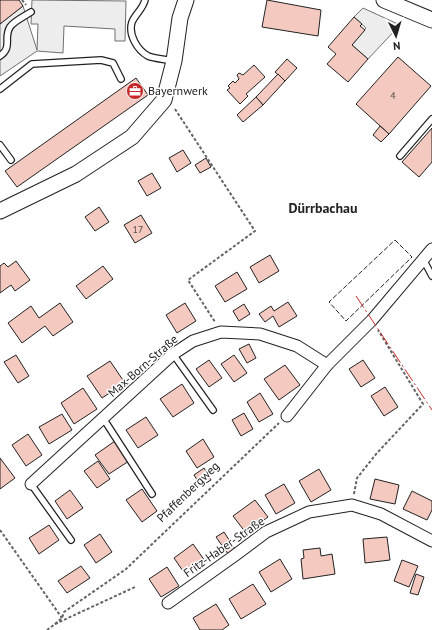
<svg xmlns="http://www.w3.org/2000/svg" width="432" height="630" viewBox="0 0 432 630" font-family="'PT Sans',sans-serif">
<rect width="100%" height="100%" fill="#fff"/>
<!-- parking -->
<g fill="#ededed" stroke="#6f6f6f">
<polygon points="32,0 126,1 125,41 115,41 115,29 64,26 63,53 37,51 0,76 0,24 23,6 37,50 38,24 31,24"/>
<polygon points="363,8 400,25 368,59 352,45 366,28 354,17"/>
</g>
<!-- building -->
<g fill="#f3c9c0" stroke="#222">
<polygon points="0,0 19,0 23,6 0,24"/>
<polygon points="267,0 321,10 318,36 262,27"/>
<polygon points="354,17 362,24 360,26 365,30 352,45 368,59 348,82 327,64 336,54 328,47"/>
<polygon points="398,57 431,86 389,134 356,104"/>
<polygon points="287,59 297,68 285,81 275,72"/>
<polygon points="254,65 265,77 246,94 248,96 240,104 227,90 230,88 228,86 233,81 235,83 239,79 237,75 239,73 243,75"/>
<polygon points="278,74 285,81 263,105 256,97"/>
<polygon points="136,78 148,95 17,187 5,171"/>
<polygon points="256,97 263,105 243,122 237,115"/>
<polygon points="380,126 389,134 381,142 373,135"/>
<polygon points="432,128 432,162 419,177 402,162"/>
<polygon points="183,150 191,163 177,172 169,158"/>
<polygon points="206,158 211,167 200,173 195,165"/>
<polygon points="152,173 161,188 147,196 138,181"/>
<polygon points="99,207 109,222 95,231 85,217"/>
<polygon points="141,215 152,233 135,243 124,225"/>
<polygon points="270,255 279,271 259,283 250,267"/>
<polygon points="16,261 30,280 15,291 11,285 0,293 0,266 4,263 8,267"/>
<polygon points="103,266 113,279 86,299 76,286"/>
<polygon points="237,272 247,289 225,302 215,286"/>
<polygon points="288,302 297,316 279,327 273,316 265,322 259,314 271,306 274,311"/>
<polygon points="60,303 73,322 53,336 45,326 22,343 8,323 31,306 39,318"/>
<polygon points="185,303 196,321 177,333 166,315"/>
<polygon points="244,304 250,314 239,321 233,311"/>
<polygon points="249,344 256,358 247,363 239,349"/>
<polygon points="16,355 29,376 18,383 4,362"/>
<polygon points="234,355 247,373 234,382 221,364"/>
<polygon points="209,360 222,378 209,387 196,369"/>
<polygon points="363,360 375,378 361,387 349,369"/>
<polygon points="110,361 125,383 102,398 87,376"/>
<polygon points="285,365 300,385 279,400 264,379"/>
<polygon points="182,384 194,403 173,417 160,399"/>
<polygon points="385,387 398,407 384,416 371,396"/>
<polygon points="83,388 97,409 74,424 61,403"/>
<polygon points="260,393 273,414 259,422 247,402"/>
<polygon points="244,413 253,429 241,436 232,420"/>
<polygon points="62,414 72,430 49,444 39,427"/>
<polygon points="146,417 158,435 138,448 126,430"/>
<polygon points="28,434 42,455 26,466 12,445"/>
<polygon points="203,439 214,457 197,468 186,451"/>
<polygon points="115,441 129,461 109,474 95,455"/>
<polygon points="0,458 15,478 0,489"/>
<polygon points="98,461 110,479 97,488 84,471"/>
<polygon points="204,468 211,480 201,486 194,475"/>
<polygon points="319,469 331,490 311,502 299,481"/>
<polygon points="375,479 399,485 395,504 370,499"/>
<polygon points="284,484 295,503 276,514 265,495"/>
<polygon points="142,489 157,511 142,522 126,500"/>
<polygon points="70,490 83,508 67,519 55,501"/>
<polygon points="412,491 432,501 432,510 427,520 403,509"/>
<polygon points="255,500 268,517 246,533 233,516"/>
<polygon points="49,525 59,540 39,554 29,538"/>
<polygon points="224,532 235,549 228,554 216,537"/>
<polygon points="100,534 112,552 96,563 84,545"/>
<polygon points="387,537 390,560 365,563 363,539"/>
<polygon points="193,544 205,561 185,574 174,558"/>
<polygon points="320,548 321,556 332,554 335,574 303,579 301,559 304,558 303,550"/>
<polygon points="280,559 292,579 271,592 259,572"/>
<polygon points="402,560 418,566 409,587 394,581"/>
<polygon points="81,566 90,578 67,593 58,581"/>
<polygon points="167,567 179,586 161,597 149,579"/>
<polygon points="416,574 424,577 418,595 410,593"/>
<polygon points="253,584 266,604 241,619 229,599"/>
<polygon points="216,604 229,625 222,630 200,630 193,618"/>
</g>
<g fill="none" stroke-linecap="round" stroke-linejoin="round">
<!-- lane casing -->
<g stroke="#222" stroke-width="8">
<g id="lane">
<path d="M 145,0 C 143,9 136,13 132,22 C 128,34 137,50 148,56 C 155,59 166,59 173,61"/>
<path d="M 0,56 C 13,47 3,38 10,27 C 14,21 25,16 31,12"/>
<polyline points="0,89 32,64 101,60 113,63 121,79"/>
<polyline points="0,145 11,160"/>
<polyline points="400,156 432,119"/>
<polyline points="423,259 432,276"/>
<polyline points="173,354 213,410"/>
<polyline points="103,418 152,494"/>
<polyline points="31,484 71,540"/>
</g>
</g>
<!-- street casing -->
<g stroke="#222" stroke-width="13">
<g id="street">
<polyline points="287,416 327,365 372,320 432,249"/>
<polyline points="31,484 173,354 193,341 221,332 260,334 297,346 327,365"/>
<polyline points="168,603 234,556 266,532 309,512 352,505 381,514 432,541"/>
</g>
</g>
<!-- secondary casing -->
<g stroke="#222" stroke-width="17">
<g id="secondary">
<polyline points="384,0 432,20"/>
<polyline points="0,211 76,174 132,137 164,100 174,61 180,18 186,0"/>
</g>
</g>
<!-- path -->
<g stroke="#646464" stroke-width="2" stroke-dasharray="3 2" stroke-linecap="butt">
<polyline points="22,0 26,5"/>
<polyline points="175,109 255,231 188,280 215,322"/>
<polyline points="354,494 357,478 377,453 423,404 378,330"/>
<polyline points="0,530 62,618"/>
<polyline points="55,624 62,618 64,612 126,569 279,423"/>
<polyline points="47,630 55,624 135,587"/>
</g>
<!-- lane -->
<use href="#lane" stroke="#fff" stroke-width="5.5"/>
<!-- street -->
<use href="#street" stroke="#fff" stroke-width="11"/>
<!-- secondary -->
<use href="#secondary" stroke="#fff" stroke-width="15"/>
<!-- fence -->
<polygon stroke="#222" stroke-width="1" stroke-dasharray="5 2" stroke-linecap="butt" points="395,240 412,257 346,321 329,302"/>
<!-- power -->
<polyline stroke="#c62828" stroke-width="1" stroke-dasharray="14 3 2 3" stroke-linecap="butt" points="356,296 432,410"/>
</g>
<!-- icons -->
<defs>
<g id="office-disc" transform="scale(0.9)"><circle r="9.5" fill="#c62828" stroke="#fff"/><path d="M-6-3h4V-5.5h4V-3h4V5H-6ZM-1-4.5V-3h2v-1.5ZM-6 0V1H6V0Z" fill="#fff"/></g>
</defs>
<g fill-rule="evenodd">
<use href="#office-disc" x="135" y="91"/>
</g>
<g text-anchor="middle" stroke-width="3" stroke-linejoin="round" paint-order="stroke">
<!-- number labels -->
<g font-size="10" fill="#564c4a">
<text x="393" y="99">4</text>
<text x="138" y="233">17</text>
</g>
<!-- poi labels -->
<g font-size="12" fill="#222" stroke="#fff" text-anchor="start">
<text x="148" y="95">Bayernwerk</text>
</g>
<!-- street labels -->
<g font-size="12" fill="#222" stroke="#fff">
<text transform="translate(143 366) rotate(-41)" y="4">Max-Born-Straße</text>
<text transform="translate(188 492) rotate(-44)" y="4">Pfaffenbergweg</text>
<text transform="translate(224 547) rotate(-35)" y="4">Fritz-Haber-Straße</text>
</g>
<!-- quarter labels -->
<g font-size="14" font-weight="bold" fill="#222" stroke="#fff">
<text x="323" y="213">Dürrbachau</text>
</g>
</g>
<!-- north arrow -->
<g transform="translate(396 36) rotate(175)" stroke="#ffffff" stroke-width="3" paint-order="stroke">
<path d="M0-3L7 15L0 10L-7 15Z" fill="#222222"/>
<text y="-6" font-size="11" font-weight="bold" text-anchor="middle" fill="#222222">N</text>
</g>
</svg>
